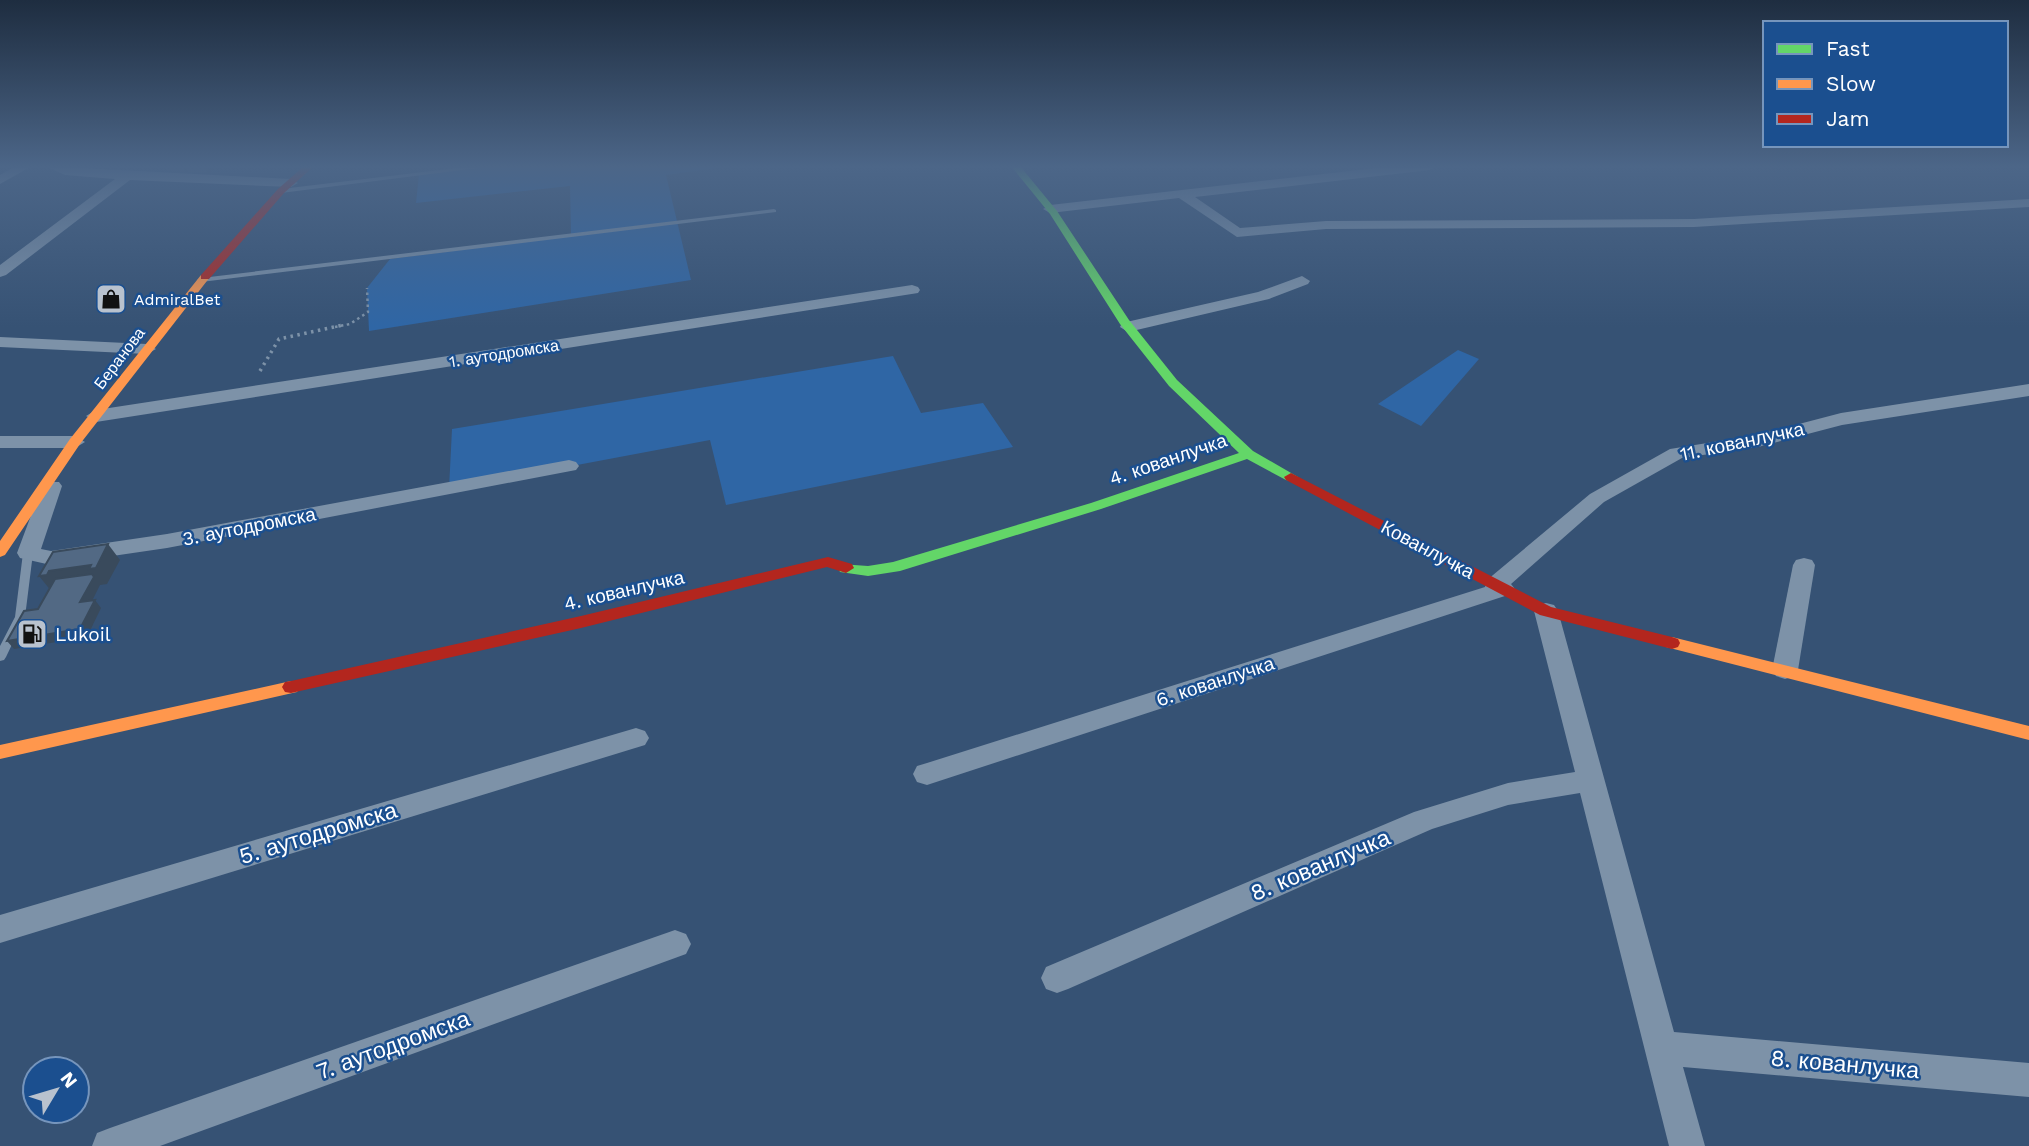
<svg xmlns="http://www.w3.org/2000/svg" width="2029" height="1146" viewBox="0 0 2029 1146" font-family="'Work Sans',sans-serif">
<rect width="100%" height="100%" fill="#365274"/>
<!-- green -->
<g fill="#2f66a5">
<polygon points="491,166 731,166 666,175 691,280 369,331 367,288 390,259 571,236 570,186 416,203 419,174"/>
<polygon points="1458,350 1479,359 1421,426 1378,404"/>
<polygon points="893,356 921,413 983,403 1013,447 726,505 710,440 449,489 452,429"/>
</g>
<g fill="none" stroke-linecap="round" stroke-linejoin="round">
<!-- path-far1 -->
<polyline stroke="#7d92a8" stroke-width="2.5" stroke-dasharray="2.5 3.5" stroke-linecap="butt" points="335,327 350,324 368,312 367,288"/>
<!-- path -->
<polyline stroke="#7d92a8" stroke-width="3.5" stroke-dasharray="2.5 4.5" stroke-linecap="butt" points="260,371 279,339 343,325"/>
<!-- lane -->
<g fill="#7d92a8" fill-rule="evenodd">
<polygon points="473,166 493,166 281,193 278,191 281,189"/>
<polygon points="774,209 776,210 776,212 201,282 197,280 201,278"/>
<polygon points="28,550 33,553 25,617 6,657 4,660 0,661 0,646 15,617 23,553"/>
</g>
<!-- street -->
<g fill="#7d92a8" fill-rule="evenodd">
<polygon points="16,166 32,166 0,184 0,175"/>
<polygon points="45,166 291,179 298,183 291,187 130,180 6,275 0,277 0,265 115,179 65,175"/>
<polygon points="1394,166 1436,166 1430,170 1195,197 1240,228 1326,221 1694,219 2029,199 2029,207 1694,227 1326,229 1237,237 1179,198 1050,213 1043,209 1050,205"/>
<polygon points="1302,276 1310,281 1308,284 1269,299 1128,332 1120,327 1122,323 1258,292"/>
<polygon points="912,285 918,287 920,290 918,293 96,422 86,416 96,410"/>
<polygon points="0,337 147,344 156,349 147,354 0,347"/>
<polygon points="2029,384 2029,396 1842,425 1758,447 1682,458 1604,502 1511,584 1515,589 1511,594 927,785 917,782 913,774 917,766 927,763 1485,587 1487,580 1590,494 1670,449 1757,435 1841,413"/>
<polygon points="0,436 75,436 85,442 75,448 0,448"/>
<polygon points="569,460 576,462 579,466 576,470 167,548 51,565 20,558 17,553 42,486 45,482 59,482 62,486 41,549 51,551 167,534"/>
<polygon points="1804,558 1812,560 1815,565 1798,670 1794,676 1785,679 1776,676 1772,670 1793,565 1796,560"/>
<polygon points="1546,603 1554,605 1558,611 1674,1032 2029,1063 2029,1097 1683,1067 1705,1146 1669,1146 1580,793 1508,805 1432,829 1068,989 1057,993 1046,989 1041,978 1046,967 1414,812 1508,783 1575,772 1534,611 1538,605"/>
<polygon points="636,728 645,731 649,738 645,745 0,943 0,915"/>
<polygon points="675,930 686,934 691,944 686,954 160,1146 92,1146 97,1133 110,1128"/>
</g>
<!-- fast -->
<polygon fill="#63d668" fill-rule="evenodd" points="1011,166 1020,166 1057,211 1129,320 1177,380 1253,451 1298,477 1291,481 1286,480 1247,459 1101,509 900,571 868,576 840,572 838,568 840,564 868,566 893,562 1091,503 1239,453 1169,386 1120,324 1050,214"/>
<!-- slow -->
<g fill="#ff974d" fill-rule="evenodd">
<polygon points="201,275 210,277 80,444 5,555 0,557 0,541 70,439"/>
<polygon points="1672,637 2029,726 2029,740 1666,647 1664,643 1666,639"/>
<polygon points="291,681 297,682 300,687 297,692 0,759 0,745"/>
</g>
<!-- jam -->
<g fill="#b3261e" fill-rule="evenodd">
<polygon points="304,166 314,166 284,193 209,279 201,279 201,275 278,189"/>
<polygon points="1291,473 1551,607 1672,637 1678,639 1680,643 1678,647 1672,649 1540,615 1286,480 1284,477"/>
<polygon points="828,557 852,564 854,568 846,573 827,567 581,628 291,693 285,692 282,687 285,682 291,681 581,616"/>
</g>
</g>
<!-- wall -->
<polygon fill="#475a72" points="166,166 218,166 208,173 189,172 188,171 185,172 168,171"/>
<!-- shaded-wall -->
<g fill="#394a5c">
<polygon points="182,166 195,166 185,166 188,171 185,172"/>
<polygon points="205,166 218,166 208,173"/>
<polygon points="108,544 120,560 107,584 100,585 87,611 52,592 39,576"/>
<polygon points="95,600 101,608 87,637 14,649 7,641"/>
</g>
<!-- building -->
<g fill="#526984" stroke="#394a5c" stroke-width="2">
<polygon points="108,544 96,568 89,569 91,565 49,571 47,575 39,576 53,552"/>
<polygon points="92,574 94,577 80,602 95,600 80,629 7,641 24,611 38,609 55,579"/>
</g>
<!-- sky -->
<linearGradient id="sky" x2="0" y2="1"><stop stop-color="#1e2d40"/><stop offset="0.51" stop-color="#4c6688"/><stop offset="1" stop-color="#4c6688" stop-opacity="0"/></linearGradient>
<rect width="2029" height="327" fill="url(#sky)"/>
<!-- icons -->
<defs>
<g id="shop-square" transform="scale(1.575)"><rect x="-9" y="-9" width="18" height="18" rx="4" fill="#b9c2ce" stroke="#1b4f8f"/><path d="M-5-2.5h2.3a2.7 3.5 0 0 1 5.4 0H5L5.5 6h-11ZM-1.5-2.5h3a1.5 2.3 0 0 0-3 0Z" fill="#111"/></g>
<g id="fuel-square" transform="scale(1.575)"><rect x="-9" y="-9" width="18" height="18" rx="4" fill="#b9c2ce" stroke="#1b4f8f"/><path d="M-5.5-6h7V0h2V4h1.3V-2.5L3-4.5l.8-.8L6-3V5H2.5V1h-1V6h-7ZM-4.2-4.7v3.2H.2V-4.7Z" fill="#111"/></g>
</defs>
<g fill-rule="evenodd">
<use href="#shop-square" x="111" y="299"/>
<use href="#fuel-square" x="32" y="634"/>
</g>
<g text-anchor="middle" stroke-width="5" stroke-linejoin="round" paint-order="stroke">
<!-- far-poi labels -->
<g font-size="16" fill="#fff" stroke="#1b4f8f" text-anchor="start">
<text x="134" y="305">AdmiralBet</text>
</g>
<!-- far-street labels -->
<g font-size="16" fill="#fff" stroke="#1b4f8f">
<text transform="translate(504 353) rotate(-9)" y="6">1. аутодромска</text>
<text transform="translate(119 358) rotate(-53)" y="6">Беранова</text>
</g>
<!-- street labels -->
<g font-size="19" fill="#fff" stroke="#1b4f8f">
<text transform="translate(1742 441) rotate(-12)" y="7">11. кованлучка</text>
<text transform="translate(1168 459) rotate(-19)" y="7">4. кованлучка</text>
<text transform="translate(249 526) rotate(-11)" y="7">3. аутодромска</text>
<text transform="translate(1428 549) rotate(28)" y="7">Кованлучка</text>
<text transform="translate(624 590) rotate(-13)" y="7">4. кованлучка</text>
<text transform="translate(1215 681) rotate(-18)" y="7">6. кованлучка</text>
</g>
<!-- poi labels -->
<g font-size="19" fill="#fff" stroke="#1b4f8f" text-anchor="start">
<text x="55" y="641">Lukoil</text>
</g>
<!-- near-street labels -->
<g font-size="23" fill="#fff" stroke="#1b4f8f">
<text transform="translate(318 833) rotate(-17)" y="8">5. аутодромска</text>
<text transform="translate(1320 865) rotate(-23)" y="8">8. кованлучка</text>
<text transform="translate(393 1045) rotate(-20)" y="8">7. аутодромска</text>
<text transform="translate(1845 1064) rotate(5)" y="8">8. кованлучка</text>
</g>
</g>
<!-- legend -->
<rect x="1763" y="21" width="245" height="126" fill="#1b4f8f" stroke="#7695bc" stroke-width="2"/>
<rect x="1777" y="44" width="35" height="10" fill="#63d668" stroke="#7695bc" stroke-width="2"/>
<text x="1826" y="56" font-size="21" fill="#ffffff">Fast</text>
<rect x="1777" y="79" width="35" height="10" fill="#ff974d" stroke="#7695bc" stroke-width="2"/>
<text x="1826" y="91" font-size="21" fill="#ffffff">Slow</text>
<rect x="1777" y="114" width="35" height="10" fill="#b3261e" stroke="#7695bc" stroke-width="2"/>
<text x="1826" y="126" font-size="21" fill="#ffffff">Jam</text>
<!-- north arrow -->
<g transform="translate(56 1090) rotate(52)"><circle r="33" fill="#1b4f8f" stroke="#7695bc" stroke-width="2"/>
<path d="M0-5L12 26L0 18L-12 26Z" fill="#b9c2ce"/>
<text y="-10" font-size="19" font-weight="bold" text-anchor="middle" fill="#ffffff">N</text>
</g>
</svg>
